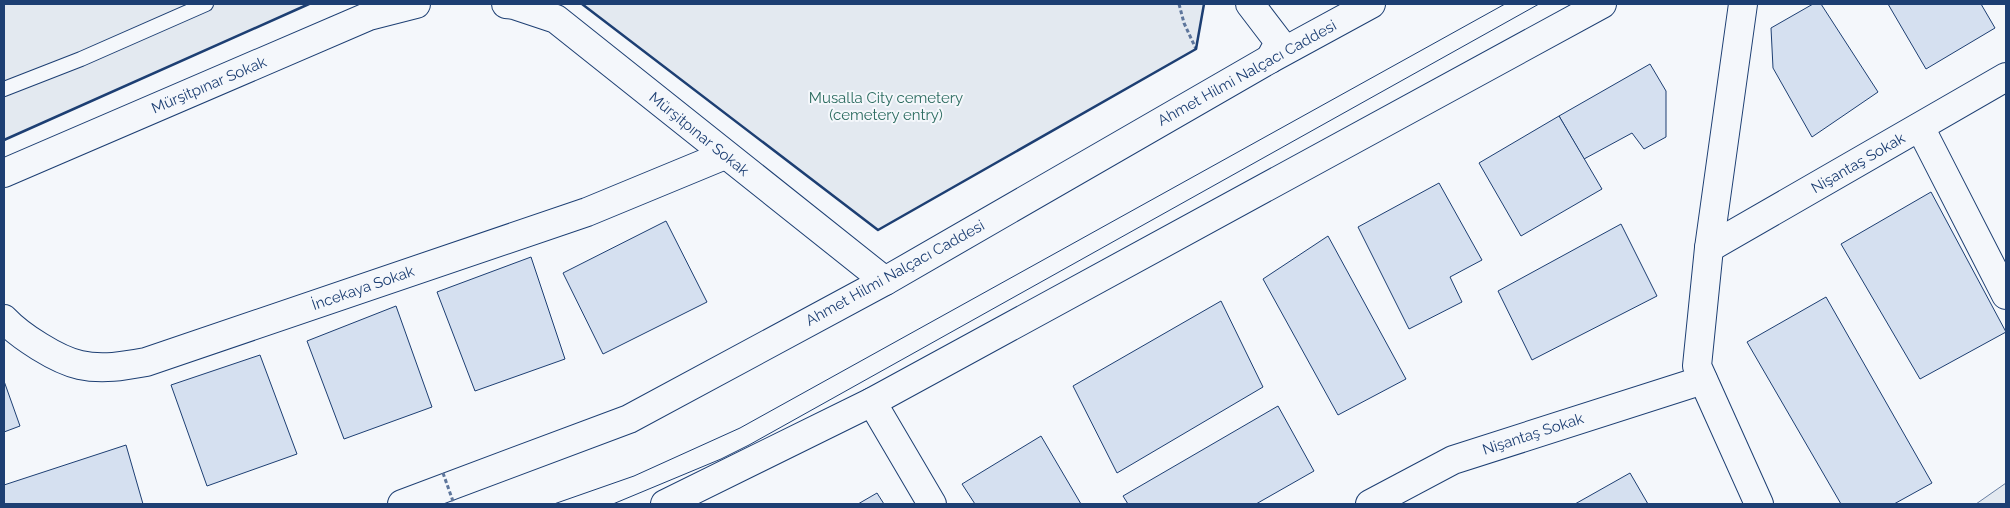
<svg xmlns="http://www.w3.org/2000/svg" width="2010" height="508" viewBox="0 0 2010 508" font-family="Raleway,sans-serif">
<rect width="100%" height="100%" fill="#f4f7fb"/>
<!-- green -->
<g fill="#e3e9f0" stroke="#687fa3">
<polygon points="4,4 309,4 4,140"/>
<polygon points="582,4 1204,4 1196,49 878,230"/>
<polygon points="2006,483 2006,504 1976,504"/>
</g>
<!-- building -->
<g fill="#d5e0f0" stroke="#1d3f73">
<polygon points="1813,4 1821,4 1878,92 1812,137 1773,68 1771,28"/>
<polygon points="1888,4 1981,4 1995,28 1926,69"/>
<polygon points="1650,64 1666,91 1666,137 1644,149 1632,133 1584,159 1559,116"/>
<polygon points="1559,116 1602,189 1521,236 1479,163"/>
<polygon points="1439,183 1482,260 1450,277 1462,302 1409,329 1358,227"/>
<polygon points="1931,192 2006,332 1920,379 1841,244"/>
<polygon points="666,221 707,302 603,354 563,273"/>
<polygon points="1621,224 1657,296 1532,360 1498,291"/>
<polygon points="1328,236 1406,379 1338,415 1263,279"/>
<polygon points="531,257 565,359 475,391 437,292"/>
<polygon points="1826,297 1932,483 1894,504 1841,504 1747,342"/>
<polygon points="1221,301 1263,387 1117,473 1073,386"/>
<polygon points="396,306 432,407 344,439 307,341"/>
<polygon points="260,355 297,454 207,486 171,385"/>
<polygon points="4,381 20,426 4,432"/>
<polygon points="1278,406 1314,471 1256,504 1128,504 1123,496"/>
<polygon points="1041,436 1081,504 975,504 962,484"/>
<polygon points="126,445 143,504 4,504 4,485"/>
<polygon points="1630,473 1648,504 1575,504"/>
<polygon points="877,493 884,504 858,504"/>
</g>
<g fill="none" stroke-linecap="round" stroke-linejoin="round">
<!-- service casing -->
<g stroke="#1d3f73" stroke-width="16">
<polyline id="service" points="4,89 81,59 206,4"/>
</g>
<!-- minor casing -->
<g stroke="#1d3f73" stroke-width="30">
<g id="minor">
<polyline points="506,4 514,5 556,19 885,281"/>
<polyline points="1250,4 1279,42 1270,59"/>
<polyline points="1743,4 1709,248 1697,366 1759,504"/>
<polyline points="1920,127 2006,295"/>
<polyline points="4,173 369,16 416,4"/>
<polyline points="1709,248 2006,77"/>
<path d="M 4,319 C 20,336 57,360 80,365 C 102,370 124,366 146,362 L 587,212 L 725,155"/>
<polyline points="872,402 932,504"/>
<polyline points="1370,504 1453,460 1703,380"/>
</g>
</g>
<!-- primary casing -->
<g stroke="#1d3f73" stroke-width="30">
<g id="primary">
<polyline points="402,504 629,419 885,281 1270,59 1371,4"/>
<polyline points="665,504 872,402 1602,4"/>
</g>
</g>
<!-- path -->
<polyline stroke="#5e769c" stroke-width="3" stroke-dasharray="4 2.5" stroke-linecap="butt" points="1179,4 1184,23 1196,49"/>
<!-- service -->
<use href="#service" stroke="#f4f7fb" stroke-width="14"/>
<!-- minor -->
<use href="#minor" stroke="#f4f7fb" stroke-width="28"/>
<!-- primary -->
<use href="#primary" stroke="#f4f7fb" stroke-width="28"/>
<!-- tram -->
<g stroke="#1d3f73" stroke-width="1">
<polyline points="554,504 634,476 740,428 1505,4"/>
<polyline points="613,504 721,459 749,445 1539,4"/>
</g>
<!-- path-bridge -->
<polyline stroke="#5e769c" stroke-width="3" stroke-dasharray="4 2.5" stroke-linecap="butt" points="443,473 454,504"/>
<!-- wall -->
<g stroke="#1d3f73" stroke-width="2.5">
<polyline points="582,4 878,230 1196,49 1204,4"/>
<polyline points="4,140 309,4"/>
</g>
</g>
<g text-anchor="middle" stroke-width="4" stroke-linejoin="round" paint-order="stroke">
<!-- street labels -->
<g font-size="15" fill="#1d3f73" stroke="#f4f7fb">
<text transform="translate(1247 73) rotate(-29)" y="5">Ahmet Hilmi Nalçacı Caddesi</text>
<text transform="translate(209 85) rotate(-23)" y="5">Mürşitpınar Sokak</text>
<text transform="translate(699 134) rotate(39)" y="5">Mürşitpınar Sokak</text>
<text transform="translate(1858 163) rotate(-30)" y="5">Nişantaş Sokak</text>
<text transform="translate(895 273) rotate(-29)" y="5">Ahmet Hilmi Nalçacı Caddesi</text>
<text transform="translate(363 288) rotate(-19)" y="5">İncekaya Sokak</text>
<text transform="translate(1533 434) rotate(-18)" y="5">Nişantaş Sokak</text>
</g>
<!-- park labels -->
<g font-size="15" fill="#2c6c60" stroke="#f4f7fb">
<text x="886" y="103">Musalla City cemetery<tspan x="886" dy="17">(cemetery entry)</tspan></text>
</g>
</g>
<!-- border -->
<rect width="2010" height="508" fill="none" stroke="#1d3f73" stroke-width="10"/>
</svg>
